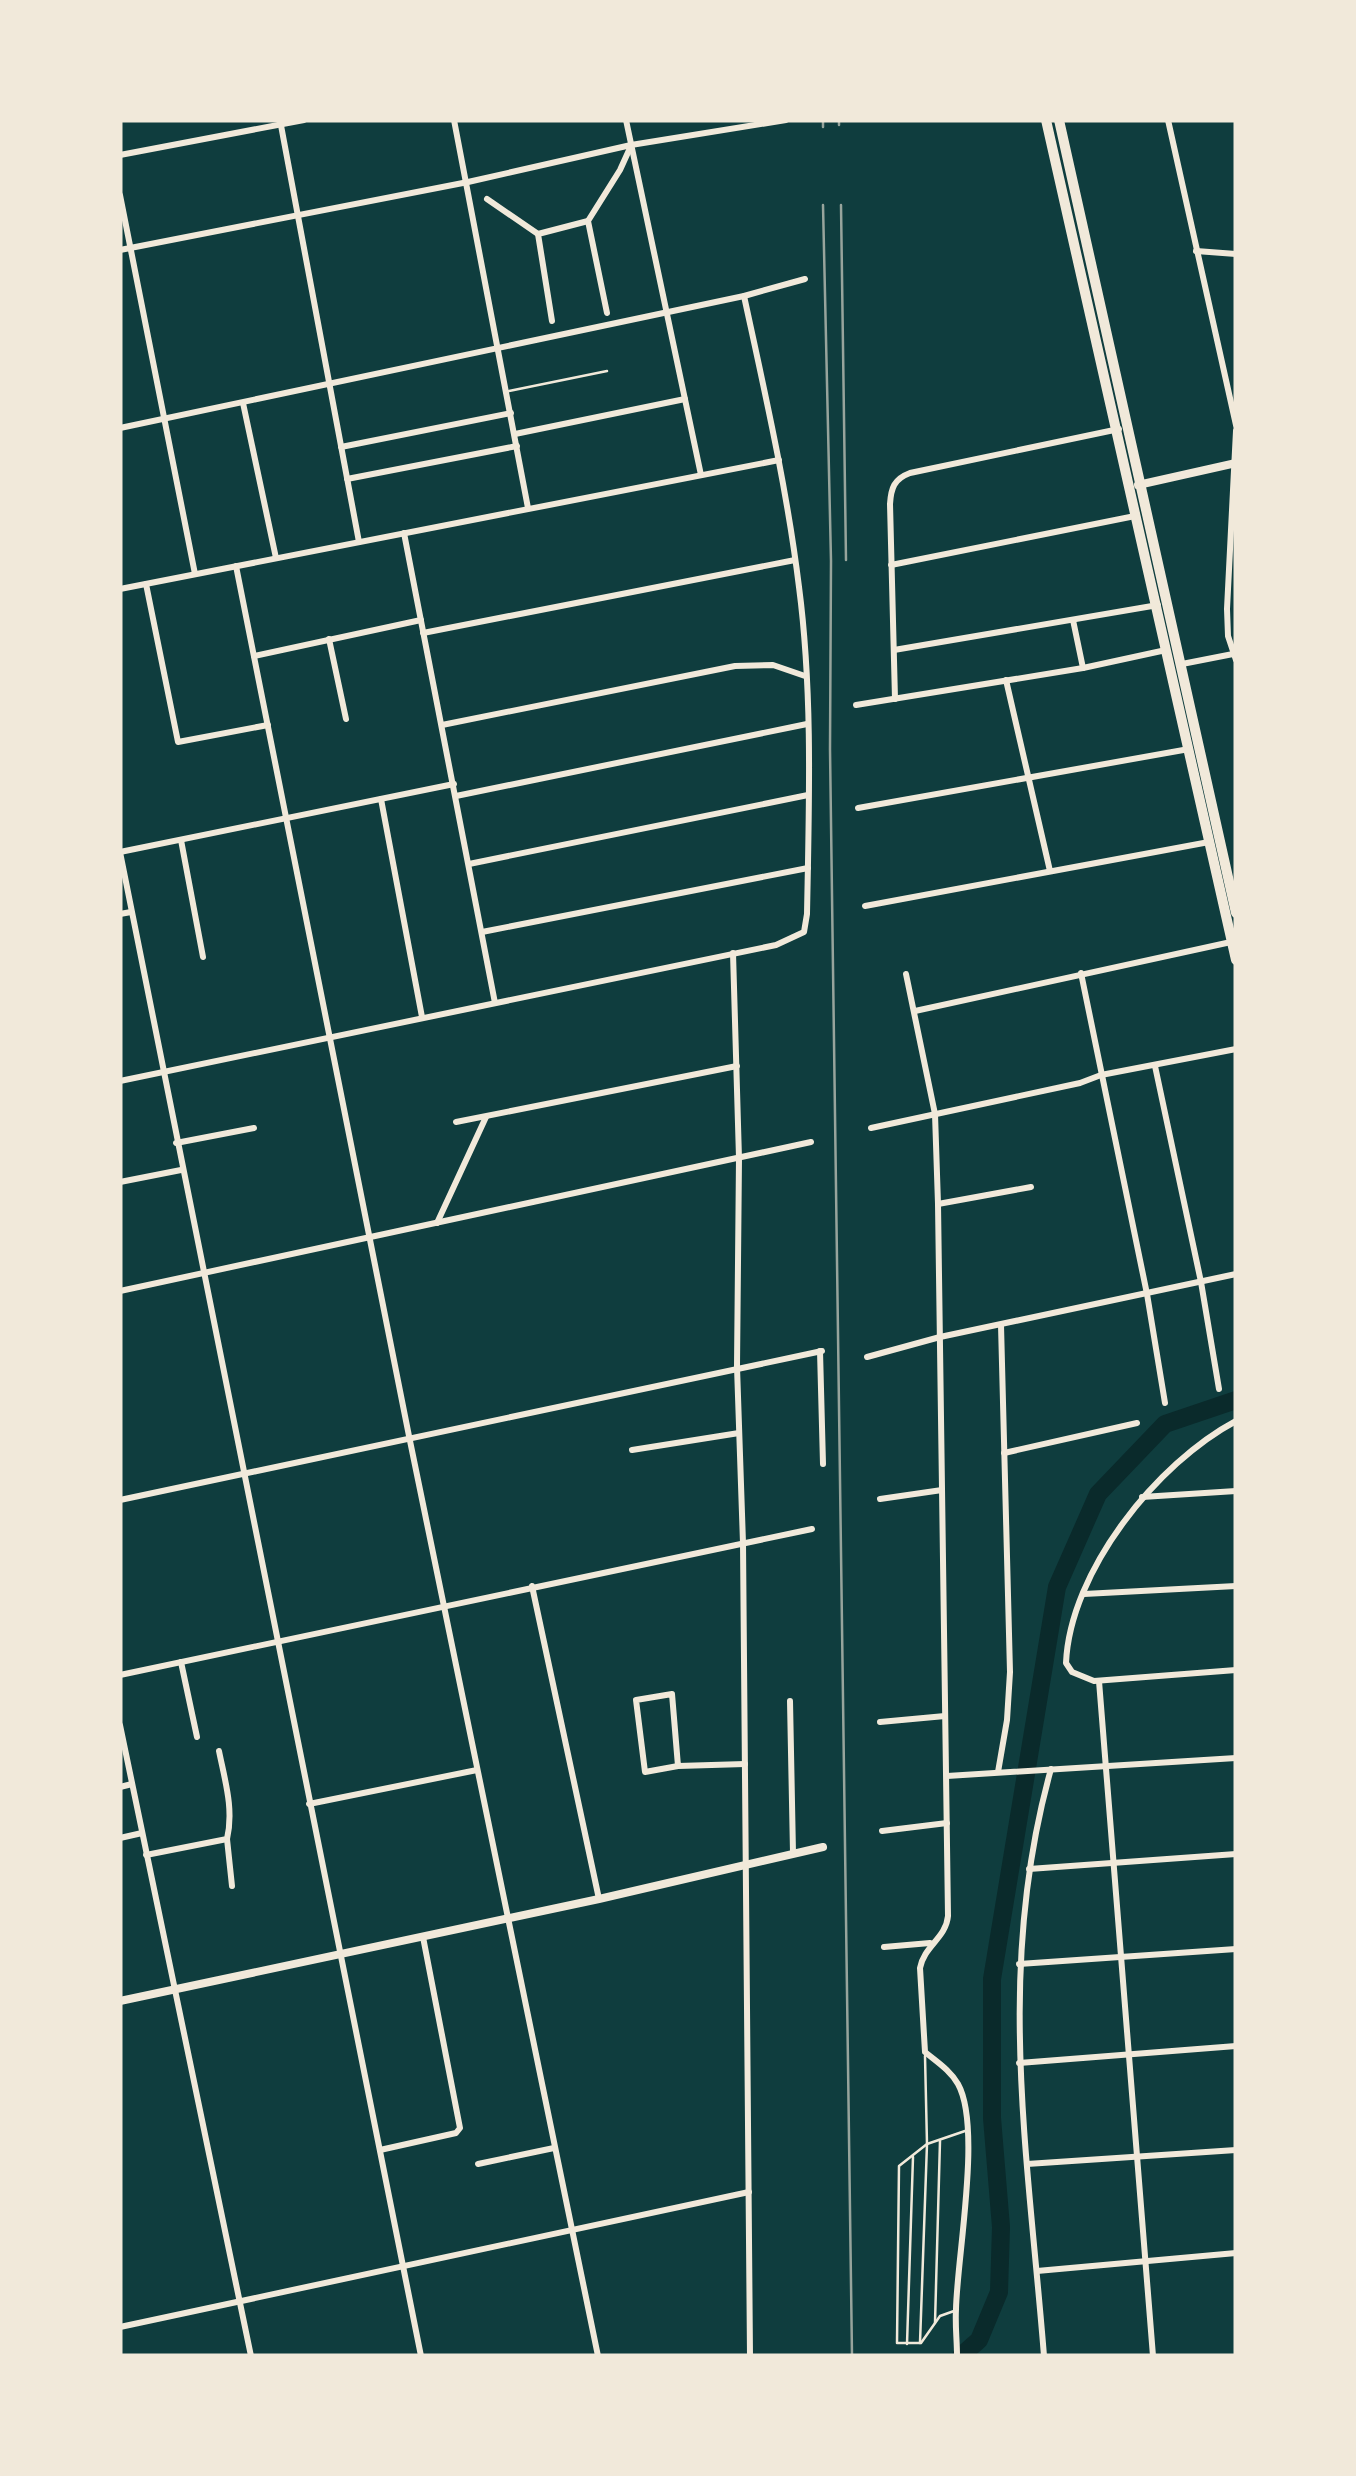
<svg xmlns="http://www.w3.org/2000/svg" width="1356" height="2476" viewBox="0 0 1356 2476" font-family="Spectral,serif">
<rect width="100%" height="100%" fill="#0f3d3e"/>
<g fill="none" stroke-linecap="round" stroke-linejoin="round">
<!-- river -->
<polyline stroke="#0a2a2b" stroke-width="18" points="961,2356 979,2340 999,2292 1001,2227 992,2118 992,1979 1057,1587 1098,1494 1165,1424 1236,1400"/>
<!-- service -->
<g stroke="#f1e9da" stroke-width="2.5">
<polyline points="509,391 607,371"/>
<polyline points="954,2311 940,2316 921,2343 897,2343 899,2166 927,2144 965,2131"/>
<polyline points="935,2323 940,2141"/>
<polyline points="920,2343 927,2144 925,2056"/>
<polyline points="907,2344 913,2157"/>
</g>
<!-- minor -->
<g stroke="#f1e9da" stroke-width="6">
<polyline points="280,120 359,542"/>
<polyline points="454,120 528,508"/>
<polyline points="626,120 701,475"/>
<polyline points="1168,120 1236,425"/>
<polyline points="120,155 304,120"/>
<polyline points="120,195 195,574"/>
<polyline points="487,199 538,234"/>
<polyline points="120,250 468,182 631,145 786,120"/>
<polyline points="1196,251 1236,254"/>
<polyline points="607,313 588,221 620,170 630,148"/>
<polyline points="552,321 538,234 588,221"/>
<polyline points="243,403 276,558"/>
<polyline points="120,428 744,296 805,279"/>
<polyline points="1236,431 1227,609 1228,636 1236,660"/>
<polyline points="515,434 685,399"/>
<polyline points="341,447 511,413"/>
<polyline points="347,479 517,446"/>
<polyline points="404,533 495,1003"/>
<polyline points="891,565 1135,516"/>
<polyline points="236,566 409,1436 598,2356"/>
<polyline points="146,584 178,742 268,725"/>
<polyline points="120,589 779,460"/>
<polyline points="1073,620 1083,668"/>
<polyline points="423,633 795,560"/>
<polyline points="329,639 346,719"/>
<polyline points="894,650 1158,605"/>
<polyline points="254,656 421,620"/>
<polyline points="1182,664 1233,654"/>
<polyline points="1006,680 1050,871"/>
<path d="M 895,699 L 890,504 C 891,488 894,479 910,473 L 1119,429"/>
<polyline points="856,705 1083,668 1166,650"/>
<polyline points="442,725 735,666 773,665 805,676"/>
<polyline points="456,796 807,724"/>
<polyline points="381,799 422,1017"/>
<polyline points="858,808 1189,749"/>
<polyline points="181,840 203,957"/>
<polyline points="120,852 421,2356"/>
<polyline points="120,852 454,784"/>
<polyline points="469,864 808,795"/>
<polyline points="865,906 1209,842"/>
<polyline points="120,914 131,912"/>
<polyline points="482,932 808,868"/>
<polyline points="733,953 739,1158 737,1367 743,1543 750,2356"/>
<polyline points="1081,973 1147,1294 1165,1403"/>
<path d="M 906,974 L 935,1114 L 938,1204 L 948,1916 C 946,1938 924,1946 920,1968 L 925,2052 C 937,2062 950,2070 958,2084 C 982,2127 957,2257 956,2309 C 955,2325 957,2340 957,2356"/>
<polyline points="915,1011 1231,942"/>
<polyline points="1155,1066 1201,1282 1219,1389"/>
<path d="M 120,1081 L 776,945 L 804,932 L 807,914 C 809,806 813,694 799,587 C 787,489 765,393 744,296"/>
<polyline points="456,1122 737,1066"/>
<polyline points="871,1128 1080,1083 1101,1075 1236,1049"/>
<polyline points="176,1143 254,1128"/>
<polyline points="120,1182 181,1170"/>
<polyline points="938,1204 1031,1187"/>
<polyline points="437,1223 486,1117"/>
<polyline points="120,1291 811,1142"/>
<polyline points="820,1351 823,1464"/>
<polyline points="867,1357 940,1337 1236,1274"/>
<path d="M 1236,1421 C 1157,1463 1070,1571 1066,1663 L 1072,1672 L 1094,1681 L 1236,1670"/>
<polyline points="632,1450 739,1433"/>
<polyline points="1004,1453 1137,1423"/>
<polyline points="1142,1497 1236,1491"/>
<polyline points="880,1499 942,1490"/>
<polyline points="120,1500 822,1351"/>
<polyline points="532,1586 599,1899"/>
<polyline points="1084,1594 1236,1586"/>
<polyline points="181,1662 197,1737"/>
<polyline points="120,1675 812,1529"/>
<polyline points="1099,1681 1153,2356"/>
<polyline points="790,1701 793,1853"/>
<polyline points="880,1722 945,1716"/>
<polyline points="120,1725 251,2356"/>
<polyline points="678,1766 672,1694 636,1700 645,1772 678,1766 745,1764"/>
<polyline points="998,1772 1007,1720 1010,1672 1001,1325"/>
<polyline points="947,1776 1236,1758"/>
<polyline points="120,1787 132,1784"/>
<polyline points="309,1804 477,1770"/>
<polyline points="882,1831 947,1823"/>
<polyline points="120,1838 142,1833"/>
<polyline points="227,1839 232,1886"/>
<path d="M 146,1855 L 227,1839 C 234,1809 225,1781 219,1751"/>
<polyline points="1029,1869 1236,1854"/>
<polyline points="884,1947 930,1943"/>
<polyline points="1019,1964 1236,1949"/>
<polyline points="1019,2063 1236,2046"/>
<polyline points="380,2150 456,2133 460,2128 423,1937"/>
<polyline points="478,2164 554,2148"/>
<polyline points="1027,2164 1236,2150"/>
<polyline points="1037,2271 1236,2253"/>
<polyline points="120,2327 749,2192"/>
<path d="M 1044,2356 C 1028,2154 995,1969 1051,1769"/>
</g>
<!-- tertiary -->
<g stroke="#f1e9da" stroke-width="8">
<polyline points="1138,485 1236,463"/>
<polyline points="120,2001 599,1899 823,1847"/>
</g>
<!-- primary -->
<g stroke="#f1e9da" stroke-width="10">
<polyline points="1046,120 1236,960"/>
<polyline points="1059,120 1236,913"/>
</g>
<!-- rail -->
<g stroke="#97a49c" stroke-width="2.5">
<polyline points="823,120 823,127"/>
<polyline points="839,120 839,125"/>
<polyline points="823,205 831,561 830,749 852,2356"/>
<polyline points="841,205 846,560"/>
</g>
</g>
<!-- border -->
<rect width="1356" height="2476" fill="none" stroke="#f1e9da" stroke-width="245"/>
</svg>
